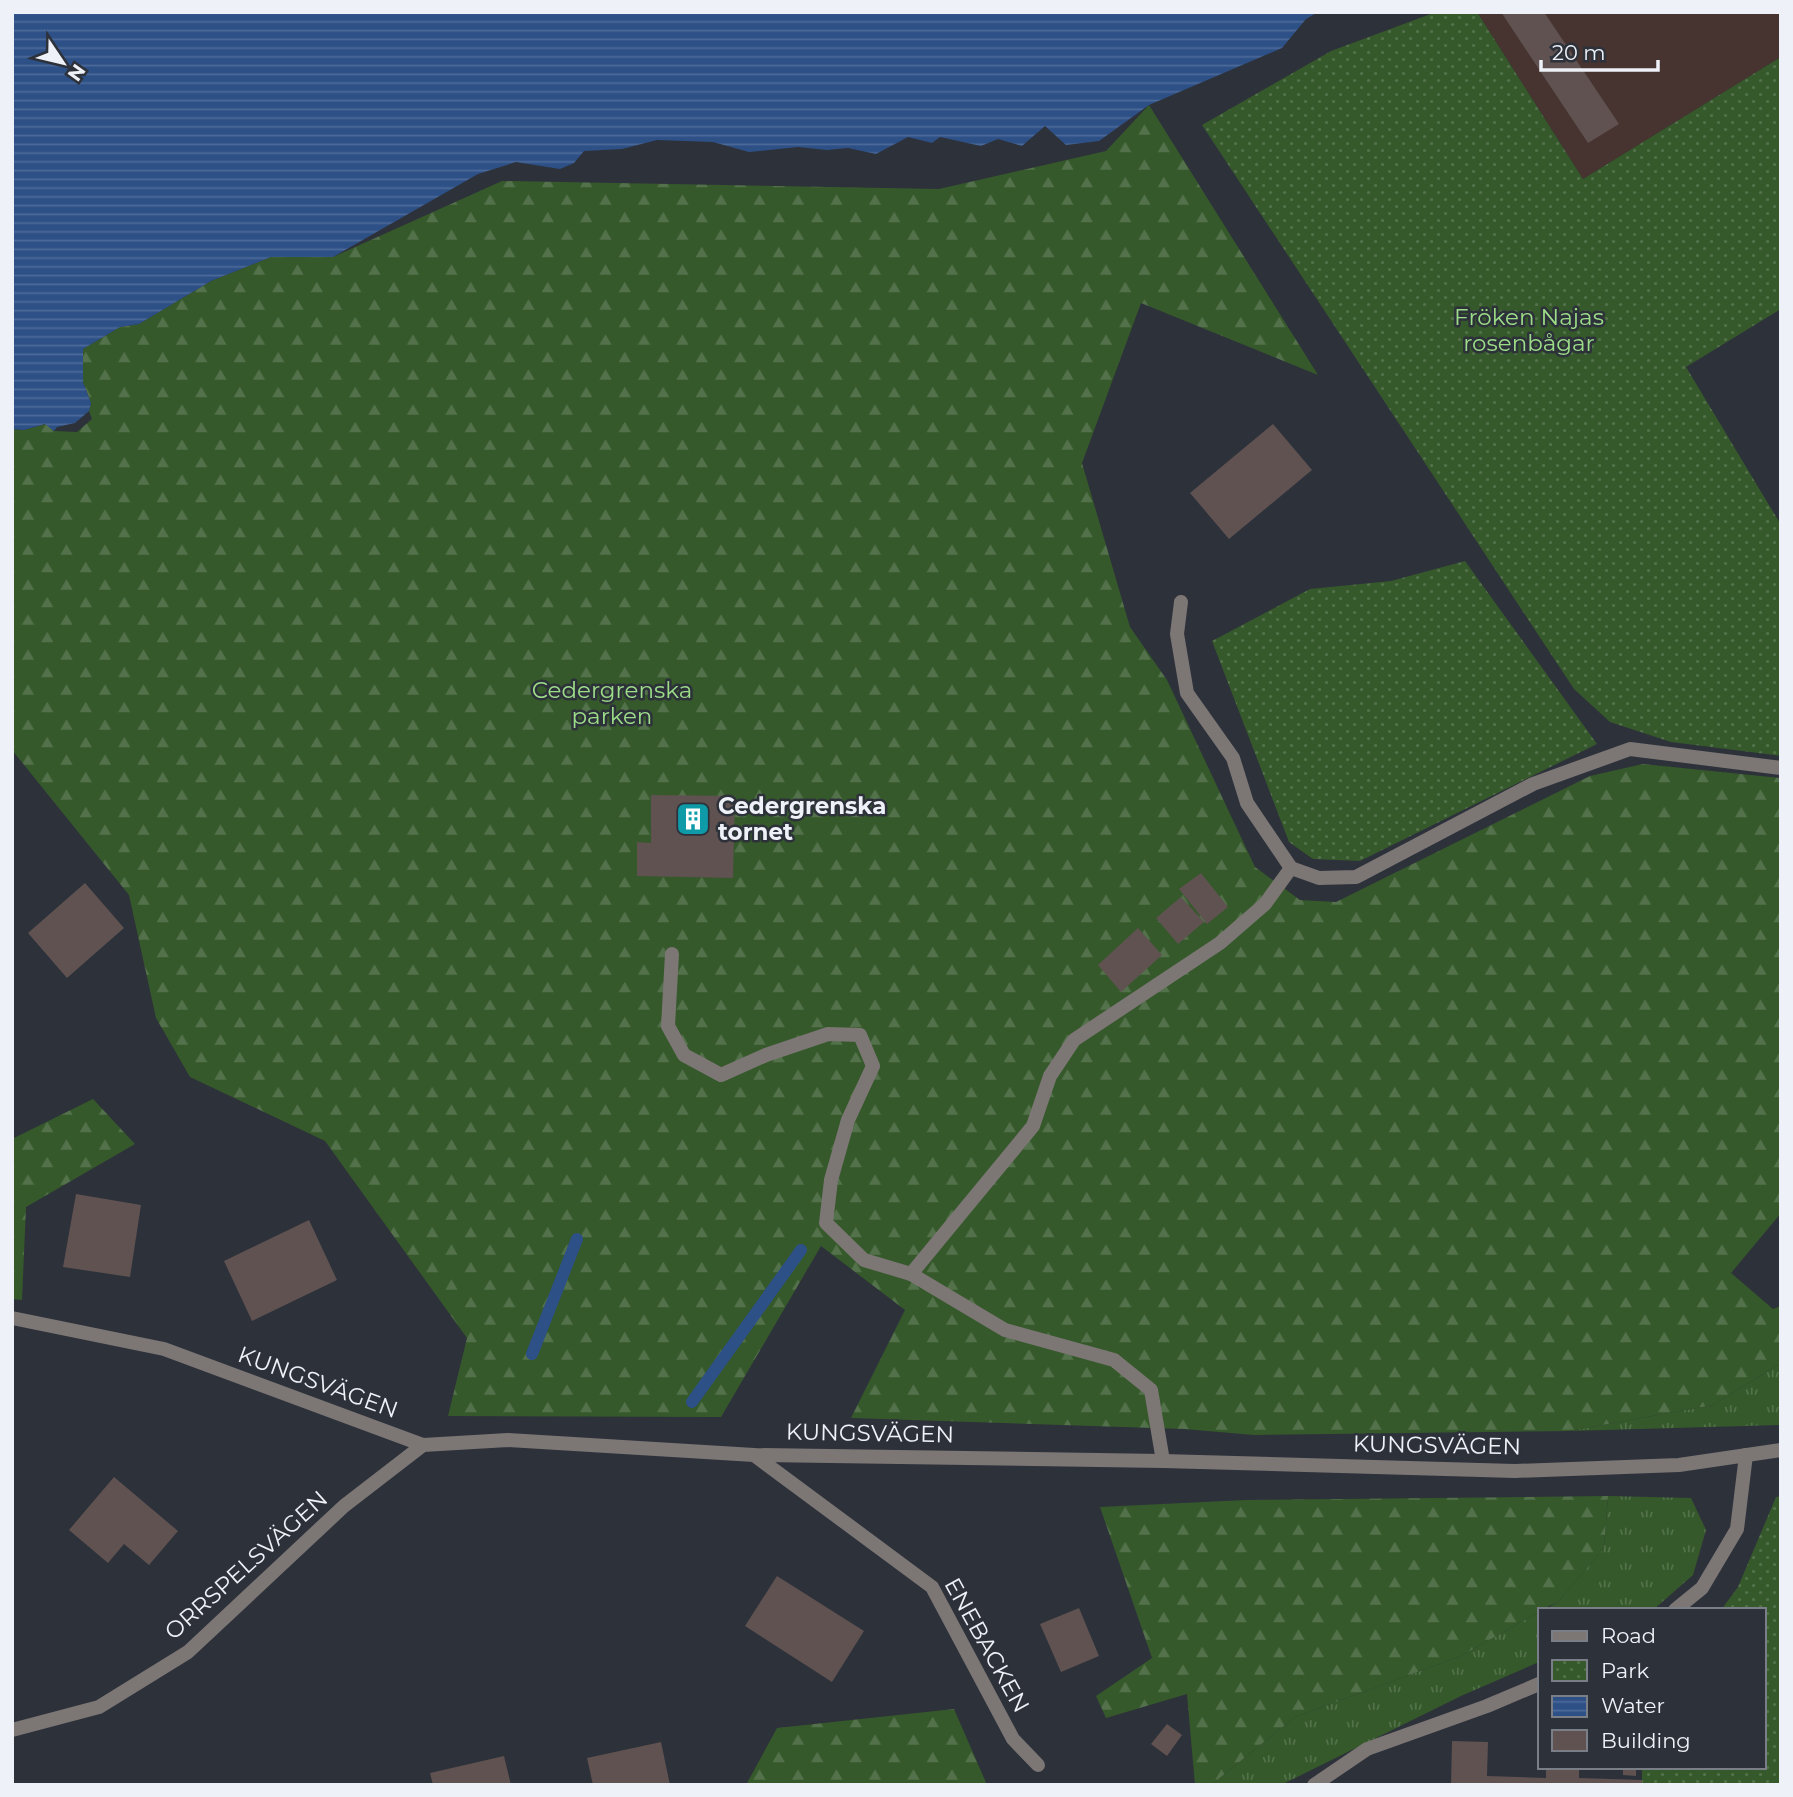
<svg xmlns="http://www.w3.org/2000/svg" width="1793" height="1797" viewBox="0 0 1793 1797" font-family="Montserrat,sans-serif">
<defs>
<pattern id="grass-tufts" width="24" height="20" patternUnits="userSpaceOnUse" patternTransform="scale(1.75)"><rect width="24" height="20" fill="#35592a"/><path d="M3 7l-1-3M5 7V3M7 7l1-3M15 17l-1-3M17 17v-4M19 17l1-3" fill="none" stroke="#53714a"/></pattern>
<pattern id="forest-firs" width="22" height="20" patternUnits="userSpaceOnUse" patternTransform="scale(1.75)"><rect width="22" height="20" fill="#35592a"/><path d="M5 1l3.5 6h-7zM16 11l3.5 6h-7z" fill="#53714a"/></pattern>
<pattern id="park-dots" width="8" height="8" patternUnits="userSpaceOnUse" patternTransform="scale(1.75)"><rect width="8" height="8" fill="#35592a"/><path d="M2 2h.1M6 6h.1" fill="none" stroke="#53714a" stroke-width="1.8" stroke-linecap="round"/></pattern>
<pattern id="water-rules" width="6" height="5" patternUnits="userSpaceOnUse" patternTransform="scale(1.75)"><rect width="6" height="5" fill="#2d5087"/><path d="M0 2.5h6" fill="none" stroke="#4c6a99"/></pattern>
</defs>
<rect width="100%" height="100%" fill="#2d313a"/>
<!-- commercial -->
<polygon fill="#47332f" points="1477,12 1781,12 1781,57 1583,179"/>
<!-- grass -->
<g fill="url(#grass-tufts)">
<polygon points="1781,1363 1781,1425 1569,1431 1713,1405"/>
<polygon points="1608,1496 1691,1498 1706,1530 1693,1575 1653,1610 1544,1610 1557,1603 1604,1548"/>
<polygon points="1539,1612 1539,1662 1461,1696 1281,1785 1211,1785 1295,1717 1461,1656"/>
</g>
<!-- forest -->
<g fill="url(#forest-firs)">
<polygon points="1149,105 1318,375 1141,303 1082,463 1130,627 1167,680 1255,867 1300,900 1336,902 1590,776 1643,764 1781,778 1781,1213 1731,1273 1773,1309 1781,1306 1781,1363 1713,1405 1569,1431 1254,1435 1184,1429 851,1418 905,1310 821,1246 721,1417 448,1416 467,1338 325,1141 190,1077 156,1018 129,895 12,750 12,429 24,430 46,424 54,431 77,432 92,419 89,411 91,403 83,382 83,349 120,327 139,324 211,281 271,257 333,257 502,181 939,189 1106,151"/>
<polygon points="93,1099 135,1144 26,1207 22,1300 12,1299 12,1139"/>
<polygon points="1608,1496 1604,1548 1557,1603 1539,1610 1539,1612 1461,1656 1295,1717 1211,1785 1195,1785 1187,1694 1106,1718 1096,1696 1152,1658 1100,1507 1246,1500"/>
<polygon points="954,1709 987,1785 746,1785 777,1728"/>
</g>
<!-- park -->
<g fill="url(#park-dots)">
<polygon points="1436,12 1477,12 1583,179 1781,57 1781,309 1686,367 1781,525 1781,756 1671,742 1610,722 1574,689 1202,125 1331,51"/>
<polygon points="1465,561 1597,744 1360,861 1313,859 1289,842 1212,641 1310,589 1391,581"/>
<polygon points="1781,1496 1781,1785 1642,1785 1642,1767 1763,1767 1763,1610 1721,1610 1738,1587 1776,1497"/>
</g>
<!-- water -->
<polygon fill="url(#water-rules)" points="12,12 1318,12 1306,19 1282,48 1149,105 1099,141 1066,145 1045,126 1022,146 998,139 981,146 940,137 932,143 908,137 876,154 848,148 827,150 798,147 749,152 713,142 657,140 622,149 584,151 574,163 560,169 516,162 478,174 333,257 271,257 211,281 139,324 120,327 83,349 83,382 91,403 89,411 75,423 57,427 54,431 45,424 24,430 12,429"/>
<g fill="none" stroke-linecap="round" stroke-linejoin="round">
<!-- stream -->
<g stroke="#2d5087" stroke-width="12">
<polyline points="532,1354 577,1239"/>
<polyline points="692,1402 801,1250"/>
</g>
</g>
<!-- building -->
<g fill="#5f5251">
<polygon points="1501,12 1544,12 1619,124 1588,143"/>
<polygon points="1273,424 1312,470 1229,539 1190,493"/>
<polygon points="651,795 735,796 733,878 637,876 637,842 651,843"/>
<polygon points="1201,873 1228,907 1207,924 1179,889"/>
<polygon points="85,883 124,928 67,978 28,933"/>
<polygon points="1181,897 1204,922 1178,944 1156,918"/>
<polygon points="1138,928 1162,955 1121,992 1098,965"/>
<polygon points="76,1194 141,1205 130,1277 63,1267"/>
<polygon points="309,1220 337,1280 252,1321 224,1261"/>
<polygon points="114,1477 178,1531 149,1565 124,1544 108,1563 69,1530"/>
<polygon points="777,1576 864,1631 832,1682 745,1626"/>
<polygon points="1079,1608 1099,1656 1061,1672 1040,1624"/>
<polygon points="1167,1724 1182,1735 1167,1756 1151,1744"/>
<polygon points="1452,1741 1488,1742 1487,1776 1546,1778 1546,1767 1579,1767 1579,1778 1642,1780 1642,1785 1451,1785"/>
<polygon points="661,1742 670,1785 593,1785 587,1758"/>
<polygon points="504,1756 511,1785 433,1785 430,1773"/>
<polygon points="1623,1767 1636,1767 1636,1776 1623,1775"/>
</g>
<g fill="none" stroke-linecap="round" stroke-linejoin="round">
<!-- service -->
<g stroke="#7c7675" stroke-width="14">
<polyline points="672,954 668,1026 684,1055 721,1075 766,1055 828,1034 860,1035 873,1066 848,1120 831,1180 826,1223 864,1260 911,1274 1005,1330 1114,1360 1151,1390 1163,1461"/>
<polyline points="1675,1610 1702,1588 1737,1529 1746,1455"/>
<polyline points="1314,1785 1367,1749 1487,1706 1539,1684"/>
</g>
<!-- minor -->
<g stroke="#7c7675" stroke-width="14">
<polyline points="1291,868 1319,878 1356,877 1533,784 1630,749 1781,768"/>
<polyline points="911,1274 1033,1126 1050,1076 1074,1040 1220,943 1265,904 1291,868 1247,803 1233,758 1187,693 1177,634 1181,602"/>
<polyline points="12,1318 164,1349 423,1445 508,1440 754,1455 1163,1461 1515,1471 1679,1465 1781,1450"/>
<polyline points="754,1455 932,1587 1013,1739 1038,1765"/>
<polyline points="12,1730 99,1707 188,1652 344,1506 423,1445"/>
</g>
</g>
<!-- icons -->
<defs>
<g id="building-square" transform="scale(1.75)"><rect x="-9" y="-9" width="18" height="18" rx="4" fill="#0f9aa8" stroke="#2d313a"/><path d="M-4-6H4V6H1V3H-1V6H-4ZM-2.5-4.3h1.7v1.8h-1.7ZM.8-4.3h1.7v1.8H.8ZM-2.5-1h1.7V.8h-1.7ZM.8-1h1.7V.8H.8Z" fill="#fff"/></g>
</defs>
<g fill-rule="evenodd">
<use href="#building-square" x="693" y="819"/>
</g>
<g text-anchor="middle" stroke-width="5" stroke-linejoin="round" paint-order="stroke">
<!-- park labels -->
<g font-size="23" fill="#9cdd88" stroke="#2d313a">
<text x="1529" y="325">Fröken Najas<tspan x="1529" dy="26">rosenbågar</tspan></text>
<text x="612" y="698">Cedergrenska<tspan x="612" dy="26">parken</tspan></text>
</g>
<!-- poi labels -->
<g font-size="23" font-weight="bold" fill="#eef1f7" stroke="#2d313a" text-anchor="start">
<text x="718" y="814">Cedergrenska<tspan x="718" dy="26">tornet</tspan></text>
</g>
<!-- street labels -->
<g font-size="23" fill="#eef1f7" stroke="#2d313a">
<text transform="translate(318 1382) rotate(20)" y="8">KUNGSVÄGEN</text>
<text transform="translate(870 1433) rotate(1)" y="8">KUNGSVÄGEN</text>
<text transform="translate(1437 1445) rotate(1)" y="8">KUNGSVÄGEN</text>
<text transform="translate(246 1565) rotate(-42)" y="8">ORRSPELSVÄGEN</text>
<text transform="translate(987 1645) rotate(61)" y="8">ENEBACKEN</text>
</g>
</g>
<!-- border -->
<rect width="1793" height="1797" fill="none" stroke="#eef1f7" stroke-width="28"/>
<!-- legend -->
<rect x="1538" y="1608" width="228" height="161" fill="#2d313a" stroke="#7a7e86" stroke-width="2"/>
<rect x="1552" y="1631" width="35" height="10" fill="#7c7675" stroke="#7a7e86" stroke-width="2"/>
<text x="1601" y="1643" font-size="21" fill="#eef1f7">Road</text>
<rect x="1552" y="1660" width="35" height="21" fill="url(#park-dots)" stroke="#7a7e86" stroke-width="2"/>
<text x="1601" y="1678" font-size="21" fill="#eef1f7">Park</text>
<rect x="1552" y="1696" width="35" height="21" fill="url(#water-rules)" stroke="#7a7e86" stroke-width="2"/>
<text x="1601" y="1713" font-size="21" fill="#eef1f7">Water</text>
<rect x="1552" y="1730" width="35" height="21" fill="#5f5251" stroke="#7a7e86" stroke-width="2"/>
<text x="1601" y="1748" font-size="21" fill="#eef1f7">Building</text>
<!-- north arrow -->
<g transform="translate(63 63) rotate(125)" stroke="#2d313a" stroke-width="5" paint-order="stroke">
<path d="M0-5L12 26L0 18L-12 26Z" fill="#eef1f7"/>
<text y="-10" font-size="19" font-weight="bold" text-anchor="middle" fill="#eef1f7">N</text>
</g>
<!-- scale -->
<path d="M1541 60v10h117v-10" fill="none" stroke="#eef1f7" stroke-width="3.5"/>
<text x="1552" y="60" font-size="21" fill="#eef1f7" stroke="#2d313a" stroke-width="5" paint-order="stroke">20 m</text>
</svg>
